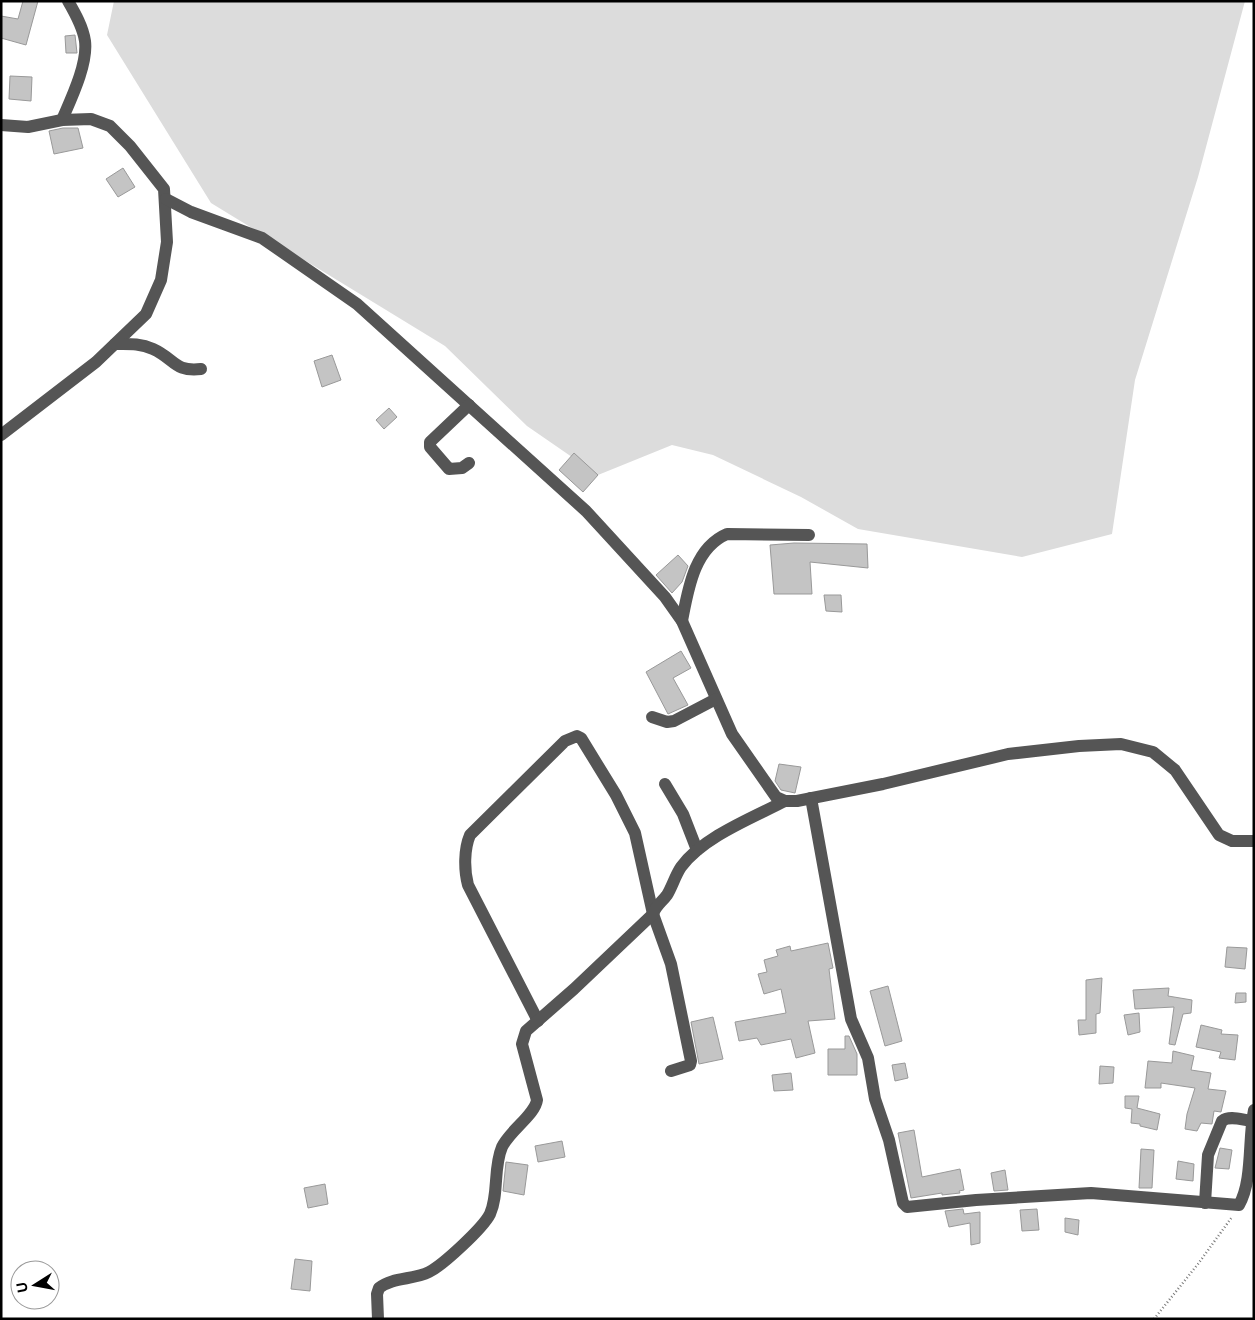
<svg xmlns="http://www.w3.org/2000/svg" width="1255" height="1320" viewBox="0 0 1255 1320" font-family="Inter,sans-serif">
<rect width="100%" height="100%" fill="#fff"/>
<!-- green -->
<polygon fill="#dcdcdc" points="114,1 1245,1 1198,177 1135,380 1112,534 1022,557 858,529 801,497 713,455 672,445 598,475 527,426 445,346 211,203 107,35"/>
<!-- building -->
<g fill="#c4c4c4" stroke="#999">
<polygon points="23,1 38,1 26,45 1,38 1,16 18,19"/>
<polygon points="75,35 77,53 66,53 65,36"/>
<polygon points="10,76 32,77 31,101 9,99"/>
<polygon points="63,128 78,128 83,148 54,154 49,131"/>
<polygon points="123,168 135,187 118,197 106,179"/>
<polygon points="332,355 341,380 322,387 314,361"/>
<polygon points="389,408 397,417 384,429 376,420"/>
<polygon points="574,453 598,475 583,492 559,470"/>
<polygon points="794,543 867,544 868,568 810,562 812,594 774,594 770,545"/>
<polygon points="678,555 688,566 682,582 672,593 656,575"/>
<polygon points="824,595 841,595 842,612 826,611"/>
<polygon points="681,651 691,668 673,678 688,705 668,714 646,672"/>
<polygon points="779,764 801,767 795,793 781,790 775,781"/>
<polygon points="828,943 833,968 829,969 835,1019 808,1021 815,1053 796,1058 791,1039 761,1045 757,1038 739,1041 735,1022 786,1013 781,989 764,994 758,974 767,972 764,960 778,956 776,950 790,946 791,951"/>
<polygon points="1227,947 1247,948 1245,969 1225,967"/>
<polygon points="1102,978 1100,1013 1096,1014 1096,1033 1079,1035 1078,1020 1086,1020 1086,980"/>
<polygon points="888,986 902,1041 885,1046 870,991"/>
<polygon points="1169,988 1168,996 1192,1000 1191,1013 1183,1014 1175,1045 1169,1044 1174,1007 1135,1009 1133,990"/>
<polygon points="1236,993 1246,993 1246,1002 1235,1003"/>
<polygon points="1139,1013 1140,1032 1128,1035 1124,1015"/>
<polygon points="713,1017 723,1059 699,1064 691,1022"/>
<polygon points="1201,1025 1222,1030 1221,1034 1238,1035 1235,1060 1219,1058 1221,1052 1196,1047"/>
<polygon points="845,1036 849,1036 857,1054 857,1075 828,1075 828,1049 845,1049"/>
<polygon points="1173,1051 1194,1056 1191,1070 1211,1073 1208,1089 1226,1091 1221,1112 1214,1111 1212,1124 1201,1123 1197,1131 1185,1129 1187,1114 1195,1088 1161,1083 1161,1088 1145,1088 1148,1061 1172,1063"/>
<polygon points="905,1063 908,1078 895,1081 892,1065"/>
<polygon points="1100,1066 1114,1067 1113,1083 1099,1084"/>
<polygon points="791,1073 793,1090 774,1091 772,1075"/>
<polygon points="1125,1096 1139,1096 1137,1108 1160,1114 1157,1130 1140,1126 1140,1124 1131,1123 1132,1109 1125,1108"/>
<polygon points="914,1130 922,1177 960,1169 964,1190 959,1191 960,1193 942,1195 942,1193 911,1198 898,1133"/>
<polygon points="562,1141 565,1157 538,1162 535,1146"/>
<polygon points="1220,1148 1232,1150 1229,1169 1215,1168"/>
<polygon points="1141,1149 1154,1150 1152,1188 1139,1188"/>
<polygon points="1178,1161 1194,1164 1193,1181 1176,1179"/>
<polygon points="506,1162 528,1165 524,1195 503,1191"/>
<polygon points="1005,1170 1008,1190 994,1191 991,1173"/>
<polygon points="325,1184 328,1204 308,1208 304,1188"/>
<polygon points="963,1209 964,1214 980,1212 980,1243 971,1245 970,1223 949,1227 945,1211"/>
<polygon points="1037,1209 1039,1230 1022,1231 1020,1210"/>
<polygon points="1065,1218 1079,1220 1078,1235 1065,1232"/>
<polygon points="295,1259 312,1261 310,1291 291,1289"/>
</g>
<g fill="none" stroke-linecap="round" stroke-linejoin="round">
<!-- path -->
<polyline stroke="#777" stroke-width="2.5" stroke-dasharray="1 2.5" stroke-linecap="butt" points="1154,1319 1198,1264 1232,1217"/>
<!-- minor -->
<g stroke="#555" stroke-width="12">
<path d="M 62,120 C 71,99 88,64 85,41 C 83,27 75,13 68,1"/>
<polyline points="1,125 28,127 62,120 91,119 110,126 130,146 164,189 167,242 161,280 146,314 96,362 1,435"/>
<polyline points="166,199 191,212 262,238 357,304 586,511 665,597 682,621 732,734 776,797 785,801 797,801 883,784 1008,754 1079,746 1121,744 1153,752 1175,770 1219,835 1232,841 1254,841"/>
<path d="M 115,344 C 128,344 140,343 153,349 C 175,359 174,372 201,369"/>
<polyline points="469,405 430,442 430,447 449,469 462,468 469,463"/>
<path d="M 682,621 C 688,590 694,548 727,534 L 809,535"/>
<polyline points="652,717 667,722 674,721 716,699"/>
<polyline points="665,784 683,814 697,850"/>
<path d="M 811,798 L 851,1019 L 868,1058 L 875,1099 L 889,1140 L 903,1203 L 907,1207 L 976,1200 L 1091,1193 L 1239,1205 C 1253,1181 1248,1139 1254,1110"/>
<path d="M 538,1021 L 468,885 C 464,870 464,849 470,835 L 565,741 L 577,736 L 581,738 L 616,795 L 635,833 L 653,914 L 671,964 L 691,1061 L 690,1065 L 671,1071"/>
<path d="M 1205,1203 L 1208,1155 L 1222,1121 C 1230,1115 1242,1120 1251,1121"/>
<path d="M 378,1319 L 377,1294 L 379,1288 C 393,1277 413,1280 429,1272 C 443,1265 483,1228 490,1214 C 499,1194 493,1168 502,1147 C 510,1130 535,1115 537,1100 L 522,1044 L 526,1031 L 574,989 L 653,914 C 656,905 662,902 667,895 C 672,887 675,876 681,867 C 703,837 752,818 785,801"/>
</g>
</g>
<!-- border -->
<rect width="1255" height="1320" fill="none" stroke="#000000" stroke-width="5"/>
<!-- north arrow -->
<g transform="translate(35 1285) rotate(259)"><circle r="24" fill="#ffffff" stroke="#999999"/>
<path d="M0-4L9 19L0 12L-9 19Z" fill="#000000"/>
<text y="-8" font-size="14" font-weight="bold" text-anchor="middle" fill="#000000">U</text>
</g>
</svg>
